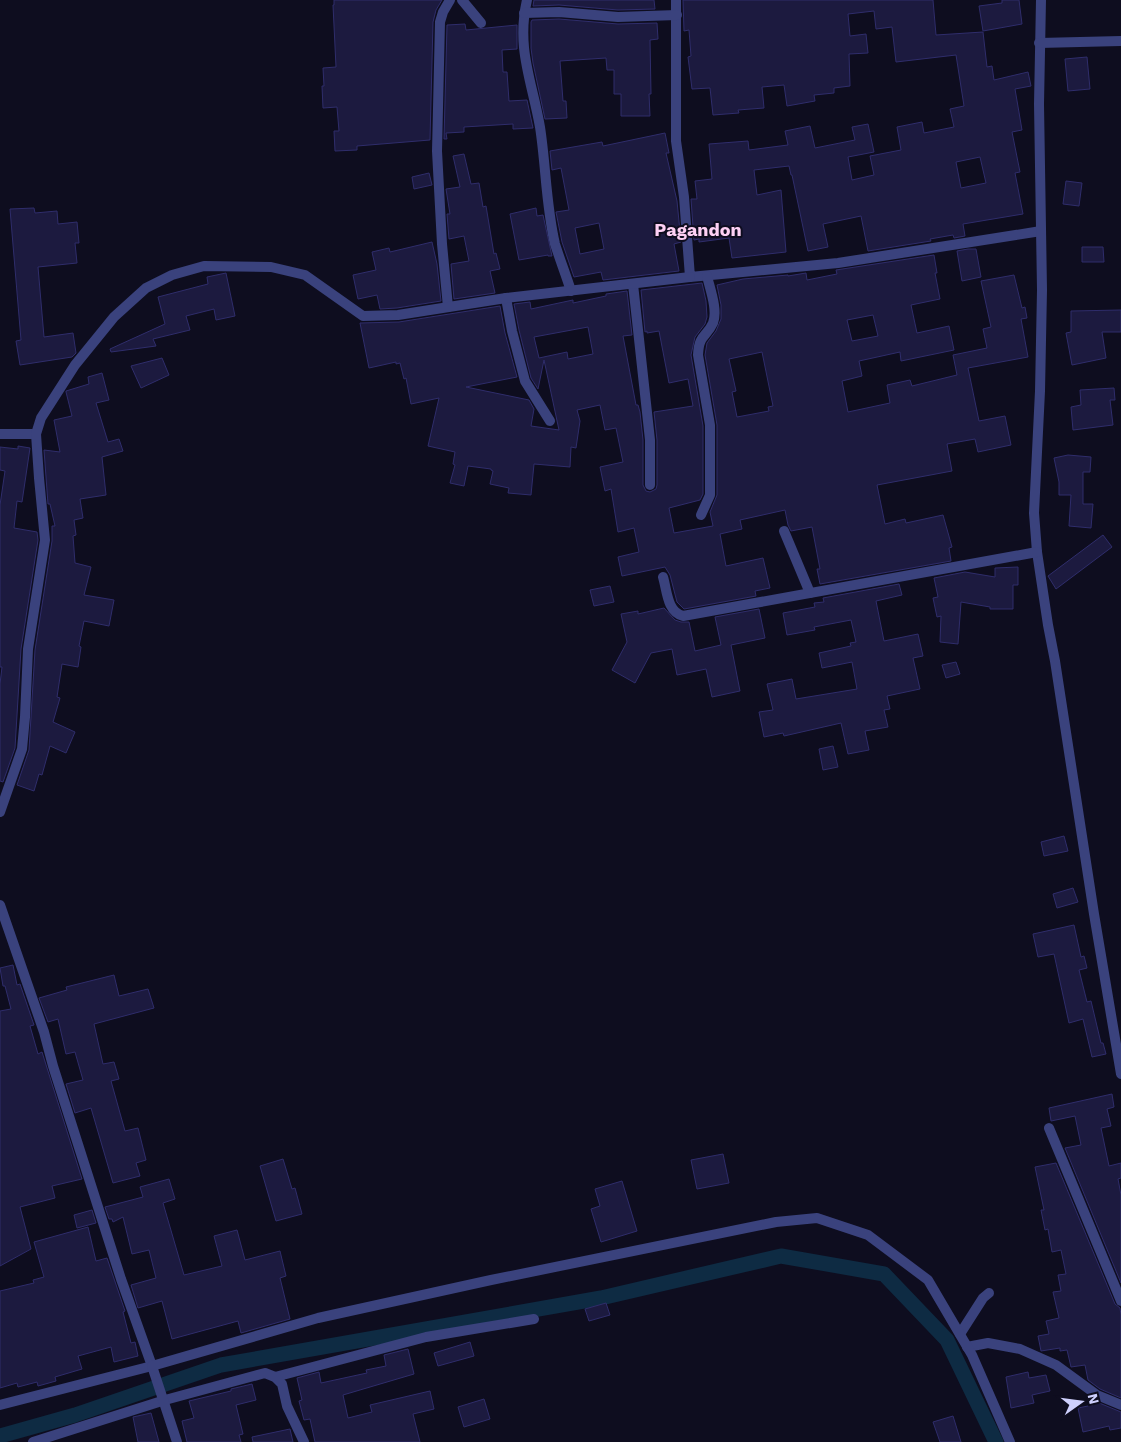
<svg xmlns="http://www.w3.org/2000/svg" width="1121" height="1442" viewBox="0 0 1121 1442" font-family="'Work Sans',sans-serif">
<rect width="100%" height="100%" fill="#0e0d1f"/>
<g fill="none" stroke-linecap="round" stroke-linejoin="round">
<!-- canal -->
<polyline stroke="#0e2b43" stroke-width="15" points="0,1436 75,1415 221,1365 601,1298 781,1256 884,1274 947,1340 996,1442"/>
</g>
<!-- building -->
<g fill="#1c1a3f" stroke="#2f2d6b" fill-rule="evenodd">
<polygon points="334,0 442,0 436,10 433,22 430,140 357,146 357,150 335,151 334,131 339,131 337,107 323,108 322,86 324,86 323,68 336,67 333,5 334,5"/>
<polygon points="534,0 654,0 655,9 618,10 559,5 533,6"/>
<path d="M 683,0 L 933,0 L 936,35 L 983,32 L 987,67 L 992,66 L 994,80 L 1028,72 L 1031,86 L 1015,89 L 1022,130 L 1012,132 L 1020,172 L 1015,173 L 1023,214 L 963,224 L 965,236 L 954,238 L 953,235 L 930,239 L 931,241 L 868,251 L 861,216 L 823,224 L 828,247 L 808,251 L 792,175 L 791,175 L 789,166 L 754,170 L 757,195 L 781,190 L 786,252 L 732,258 L 729,238 L 699,242 L 699,239 L 694,240 L 691,199 L 697,199 L 695,181 L 712,179 L 709,144 L 748,141 L 749,150 L 788,145 L 785,131 L 810,126 L 815,148 L 855,140 L 852,127 L 868,124 L 874,152 L 848,157 L 852,180 L 874,175 L 870,156 L 901,150 L 897,127 L 922,122 L 924,133 L 954,127 L 950,109 L 964,106 L 956,55 L 896,62 L 892,27 L 876,29 L 874,11 L 848,14 L 850,36 L 866,34 L 868,53 L 849,54 L 850,86 L 834,88 L 834,93 L 814,95 L 815,101 L 787,106 L 784,85 L 762,87 L 764,108 L 738,110 L 739,113 L 713,115 L 710,88 L 692,89 L 688,57 L 691,56 L 689,30 L 684,31 ZM 980,157 L 986,183 L 961,188 L 956,162 Z"/>
<polygon points="1002,0 1019,0 1022,24 983,31 979,6 1002,3"/>
<polygon points="559,19 618,24 657,23 658,39 650,40 651,94 649,94 650,116 621,116 621,94 614,94 614,70 607,70 606,58 560,61 563,101 566,101 567,118 545,119 533,63 531,48 531,22 532,20"/>
<polygon points="465,24 466,30 517,25 517,49 502,50 503,72 507,72 509,101 527,100 533,128 513,129 513,124 464,127 464,132 446,133 447,139 444,139 447,25"/>
<polygon points="1087,57 1090,89 1068,91 1065,59"/>
<path d="M 665,133 L 669,153 L 666,153 L 677,201 L 681,242 L 674,244 L 679,271 L 603,280 L 601,272 L 574,277 L 562,242 L 556,212 L 569,210 L 561,168 L 552,170 L 550,151 L 602,142 L 603,146 ZM 599,223 L 604,249 L 580,254 L 575,228 Z"/>
<polygon points="464,154 471,184 479,183 483,207 486,206 494,254 496,253 500,269 490,271 495,293 454,299 451,264 469,261 464,236 449,239 447,214 450,214 446,189 460,187 453,156"/>
<polygon points="429,173 432,185 414,189 412,177"/>
<polygon points="1066,181 1082,183 1079,206 1063,204"/>
<polygon points="34,208 35,213 57,211 58,224 77,222 79,243 75,243 77,263 38,267 44,337 73,333 76,353 72,357 20,365 16,341 21,340 10,209"/>
<polygon points="536,208 537,216 543,215 552,256 548,256 548,255 519,260 510,214"/>
<polygon points="432,242 437,264 441,301 397,308 380,309 377,295 358,299 353,275 376,270 372,252 389,248 390,252"/>
<polygon points="1082,247 1103,247 1104,262 1082,262"/>
<polygon points="968,249 976,249 981,277 962,281 957,251"/>
<path d="M 934,255 L 937,273 L 935,273 L 940,299 L 911,305 L 917,333 L 949,326 L 954,350 L 901,361 L 900,352 L 859,361 L 862,376 L 842,381 L 848,412 L 890,403 L 887,385 L 910,380 L 912,386 L 957,375 L 953,355 L 987,348 L 983,329 L 991,327 L 981,281 L 1014,275 L 1022,308 L 1025,307 L 1027,318 L 1021,319 L 1028,357 L 968,368 L 979,421 L 1005,416 L 1011,445 L 978,452 L 975,439 L 947,444 L 952,471 L 877,485 L 885,524 L 905,519 L 906,523 L 943,515 L 952,547 L 949,548 L 951,561 L 820,584 L 817,569 L 820,569 L 812,527 L 791,531 L 788,525 L 785,510 L 740,520 L 742,529 L 720,534 L 726,566 L 763,558 L 770,588 L 755,591 L 756,596 L 684,609 L 677,602 L 670,575 L 665,567 L 622,576 L 618,557 L 639,552 L 634,528 L 618,532 L 611,489 L 605,491 L 600,467 L 623,462 L 616,428 L 605,430 L 600,405 L 577,410 L 580,421 L 576,448 L 571,447 L 570,467 L 534,464 L 531,495 L 508,493 L 509,488 L 490,484 L 493,471 L 491,470 L 491,469 L 468,466 L 464,486 L 450,483 L 455,465 L 453,464 L 455,452 L 428,446 L 439,398 L 411,404 L 406,378 L 404,379 L 400,363 L 396,364 L 396,362 L 369,368 L 360,323 L 399,322 L 500,306 L 505,333 L 517,377 L 466,387 L 529,400 L 534,409 L 531,426 L 559,430 L 544,360 L 538,389 L 531,378 L 519,330 L 514,304 L 530,302 L 531,309 L 573,300 L 573,303 L 606,296 L 606,294 L 627,291 L 632,335 L 623,336 L 636,405 L 638,405 L 640,412 L 643,440 L 643,485 L 646,491 L 650,492 L 656,489 L 657,485 L 657,440 L 654,412 L 693,406 L 688,379 L 669,383 L 659,331 L 647,333 L 647,331 L 645,332 L 641,290 L 702,283 L 706,301 L 707,317 L 705,324 L 695,337 L 691,355 L 703,426 L 703,494 L 700,500 L 669,508 L 674,533 L 713,526 L 710,512 L 717,495 L 717,425 L 705,355 L 707,343 L 716,331 L 721,319 L 721,305 L 717,285 L 743,279 L 788,275 L 788,276 L 806,273 L 807,280 L 837,274 L 836,270 ZM 873,315 L 878,336 L 852,341 L 847,320 ZM 588,327 L 593,354 L 568,359 L 567,352 L 539,358 L 534,337 ZM 762,352 L 773,406 L 768,407 L 769,411 L 737,417 L 732,392 L 736,391 L 729,359 Z"/>
<polygon points="226,273 235,316 216,320 214,309 186,316 190,330 153,339 156,346 111,352 110,349 165,324 158,297 208,284 207,277"/>
<polygon points="1121,310 1121,332 1102,332 1106,358 1072,365 1066,333 1071,332 1071,311"/>
<polygon points="162,358 169,375 141,388 131,366"/>
<polygon points="102,373 109,400 96,403 108,442 119,439 123,451 102,457 106,495 80,499 83,518 74,520 76,535 73,536 75,563 91,567 84,595 114,600 109,626 84,621 79,646 81,647 78,667 62,664 57,697 60,698 53,722 75,732 66,753 50,746 42,775 39,774 34,791 17,785 29,750 35,650 52,541 52,526 55,526 50,504 48,504 44,450 60,452 54,420 72,416 66,392 66,391 89,384 88,377"/>
<polygon points="1114,388 1115,400 1110,400 1113,425 1073,430 1071,407 1081,405 1080,390"/>
<polygon points="18,446 30,448 22,502 17,501 14,528 37,532 38,540 21,649 15,748 3,782 0,781 0,684 2,667 0,667 0,505 5,471 0,470 0,447 18,449"/>
<polygon points="1068,455 1091,457 1090,472 1083,472 1083,504 1093,504 1091,528 1069,526 1071,495 1059,495 1059,482 1054,458"/>
<polygon points="1103,535 1112,547 1056,589 1048,576"/>
<polygon points="1018,567 1018,585 1013,585 1013,609 990,609 990,607 961,602 958,644 940,642 941,616 937,617 933,598 938,597 934,578 965,572 995,577 995,568"/>
<polygon points="899,584 902,595 876,601 884,641 918,634 923,656 913,658 920,689 887,696 890,709 884,710 888,727 865,731 869,750 848,754 841,723 784,736 783,733 764,737 759,712 773,710 767,684 792,679 796,699 857,689 852,662 822,668 819,653 851,646 850,643 856,642 851,620 814,627 815,630 787,635 783,613 815,607 814,603 824,602 823,598"/>
<polygon points="610,586 614,602 594,606 590,590"/>
<polygon points="664,608 675,620 681,622 689,622 695,651 721,645 715,617 759,609 765,638 731,645 740,691 712,697 706,669 677,675 672,649 651,653 635,683 612,670 627,642 621,614 638,611 638,614"/>
<polygon points="956,662 960,674 946,678 942,665"/>
<polygon points="833,746 838,767 823,770 819,749"/>
<polygon points="1064,836 1068,851 1044,856 1041,842"/>
<polygon points="1073,888 1078,902 1057,908 1053,894"/>
<polygon points="1074,925 1081,957 1084,956 1087,968 1079,970 1087,1002 1091,1001 1101,1043 1103,1043 1106,1054 1092,1057 1083,1019 1069,1023 1054,954 1038,957 1033,934"/>
<polygon points="13,965 17,985 20,984 34,1025 30,1026 38,1054 42,1052 82,1179 52,1186 55,1198 20,1207 31,1249 0,1266 0,1011 11,1009 5,986 3,986 0,968"/>
<polygon points="114,975 119,996 148,989 154,1008 94,1024 103,1064 114,1062 119,1079 111,1081 125,1131 138,1128 146,1160 136,1163 140,1176 113,1183 91,1108 75,1113 66,1084 83,1080 75,1052 66,1054 58,1019 48,1022 39,998 67,990 66,987"/>
<polygon points="1112,1094 1114,1107 1107,1109 1111,1126 1101,1128 1109,1166 1121,1163 1121,1178 1118,1179 1121,1195 1121,1283 1065,1148 1081,1145 1075,1116 1051,1121 1049,1108"/>
<polygon points="723,1154 729,1183 697,1189 691,1160"/>
<polygon points="283,1159 292,1189 295,1188 302,1214 276,1221 260,1166"/>
<polygon points="1056,1163 1115,1304 1120,1308 1121,1315 1121,1398 1100,1389 1088,1380 1085,1365 1071,1367 1067,1350 1060,1351 1060,1348 1041,1351 1038,1336 1049,1334 1046,1321 1059,1318 1053,1292 1061,1291 1058,1275 1066,1274 1061,1250 1052,1252 1048,1229 1045,1230 1041,1210 1044,1210 1035,1167"/>
<polygon points="169,1179 175,1199 163,1203 184,1275 222,1266 214,1236 237,1230 245,1260 280,1251 286,1276 280,1278 290,1319 241,1333 238,1321 172,1339 162,1301 138,1308 131,1285 156,1278 149,1250 132,1254 123,1217 113,1222 112,1219 109,1219 105,1207 143,1197 140,1187"/>
<polygon points="622,1181 637,1231 601,1242 591,1209 600,1206 595,1189"/>
<polygon points="92,1210 96,1223 77,1228 74,1215"/>
<polygon points="88,1227 96,1261 107,1258 125,1311 123,1312 131,1343 135,1342 138,1356 114,1362 111,1347 78,1356 82,1369 55,1377 56,1381 38,1386 37,1382 18,1387 17,1383 0,1388 0,1291 34,1283 33,1280 44,1277 34,1242"/>
<polygon points="606,1303 610,1315 589,1321 585,1309"/>
<polygon points="470,1342 474,1356 438,1366 434,1353"/>
<polygon points="408,1349 414,1374 343,1395 348,1418 372,1412 370,1405 430,1391 434,1409 413,1414 420,1442 315,1442 310,1419 304,1420 299,1401 302,1400 297,1378 319,1372 321,1383 367,1373 366,1370 386,1366 384,1355"/>
<polygon points="1028,1372 1029,1378 1046,1375 1050,1391 1032,1395 1034,1403 1011,1408 1006,1377"/>
<polygon points="252,1384 256,1400 236,1405 243,1434 239,1435 241,1442 187,1442 182,1421 194,1418 189,1401 231,1391 231,1389"/>
<polygon points="484,1399 490,1419 464,1427 458,1407"/>
<polygon points="1092,1400 1121,1412 1121,1428 1110,1430 1109,1426 1083,1432 1078,1408 1093,1405"/>
<polygon points="151,1413 159,1442 138,1442 133,1417"/>
<polygon points="953,1416 961,1442 940,1442 933,1422"/>
<polygon points="290,1429 293,1442 253,1442 252,1437"/>
</g>
<g fill="none" stroke-linecap="round" stroke-linejoin="round">
<!-- street -->
<g stroke="#3a427d" stroke-width="10">
<polyline points="462,0 481,23"/>
<path d="M 527,0 C 516,48 532,81 540,127 C 546,166 546,206 555,244 C 560,260 566,275 571,291"/>
<polyline points="676,0 676,141 684,197 690,277 838,263 1041,231"/>
<polyline points="1041,0 1039,104 1042,290 1040,391 1034,513 1037,552 1048,625 1055,661 1094,914 1121,1074"/>
<polyline points="524,13 559,12 618,17 677,15"/>
<polyline points="1039,43 1121,41"/>
<polyline points="633,284 650,440 650,485"/>
<polyline points="506,298 512,331 525,381 550,421"/>
<polyline points="448,307 442,244 437,151 440,22 443,12 450,0"/>
<polyline points="0,434 36,434"/>
<path d="M 701,515 L 710,495 L 710,425 L 698,355 C 699,334 706,338 713,323 C 718,310 710,289 707,276"/>
<polyline points="784,531 810,593"/>
<path d="M 663,577 C 667,590 667,612 683,616 L 1037,552"/>
<polyline points="0,812 22,749 25,717 28,649 45,540 39,478 36,434 41,418 75,365 114,317 146,288 172,275 204,266 271,267 305,275 363,316 398,315 506,298 690,277"/>
<polyline points="0,905 44,1032 53,1066 121,1279 152,1366 0,1405"/>
<polyline points="1049,1128 1121,1301"/>
<polyline points="960,1334 983,1298 989,1293"/>
<polyline points="967,1347 988,1343 1020,1349 1056,1365 1097,1395 1121,1405"/>
<polyline points="275,1377 426,1337 534,1319"/>
<polyline points="33,1442 165,1400 265,1373 275,1377 282,1384 287,1406 304,1442"/>
<polyline points="177,1442 152,1366 318,1318 491,1280 776,1222 817,1218 868,1235 928,1280 972,1355 1010,1442"/>
</g>
</g>
<g text-anchor="middle" stroke-width="4" stroke-linejoin="round" paint-order="stroke">
<!-- quarter labels -->
<g font-size="18" font-weight="bold" fill="#fdd0f4" stroke="#0e0d1f">
<text x="698" y="236">Pagandon</text>
</g>
</g>
<!-- north arrow -->
<g transform="translate(1081 1402) rotate(76)" stroke="#0e0d1f" stroke-width="4" paint-order="stroke">
<path d="M0-4L9 19L0 12L-9 19Z" fill="#ced0fd"/>
<text y="-8" font-size="14" font-weight="bold" text-anchor="middle" fill="#ced0fd">N</text>
</g>
</svg>
